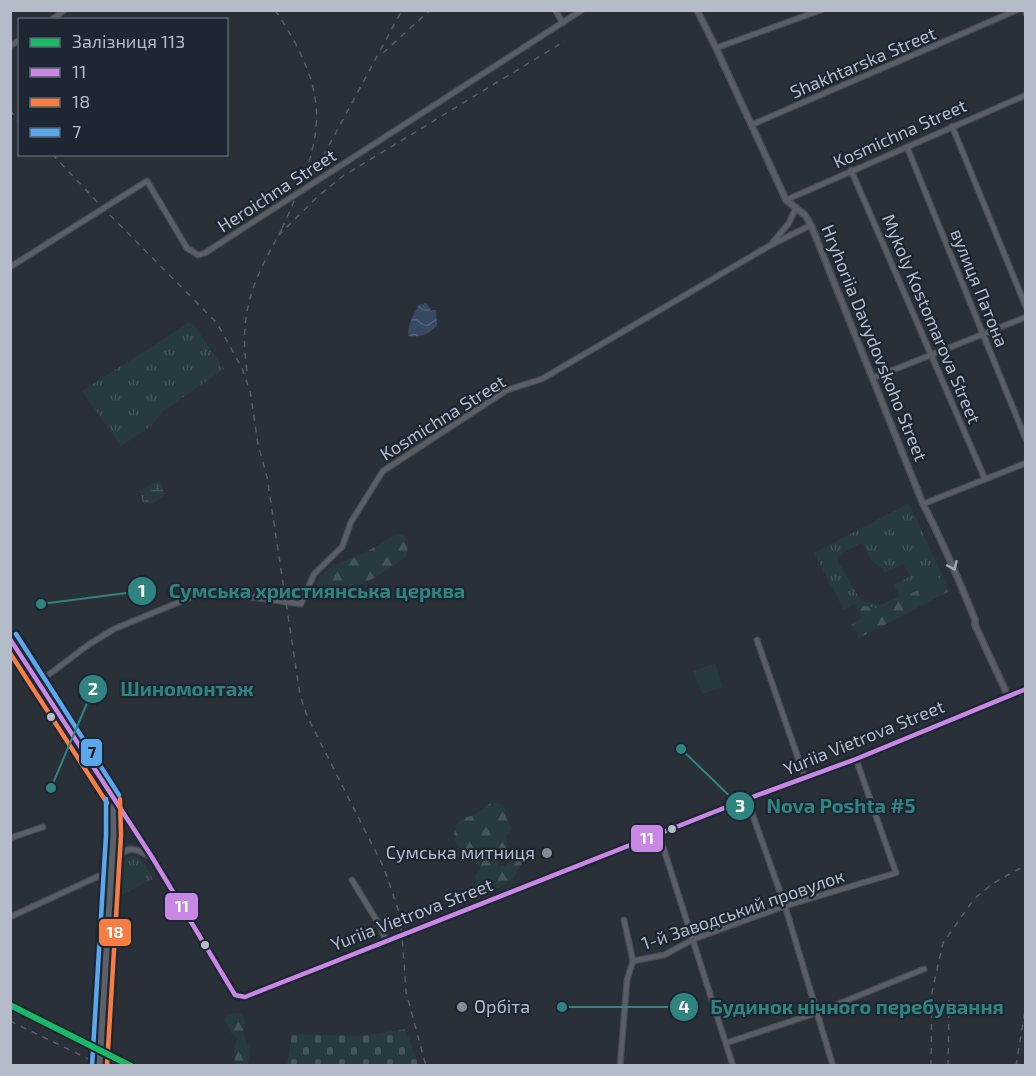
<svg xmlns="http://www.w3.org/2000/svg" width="1036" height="1076" viewBox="0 0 1036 1076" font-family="'Exo 2',sans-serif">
<defs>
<pattern id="grass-tufts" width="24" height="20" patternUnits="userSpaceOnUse" patternTransform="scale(1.5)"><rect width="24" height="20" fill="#273a3e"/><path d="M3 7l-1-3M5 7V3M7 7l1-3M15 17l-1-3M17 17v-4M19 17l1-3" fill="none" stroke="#445559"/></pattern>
<pattern id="forest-firs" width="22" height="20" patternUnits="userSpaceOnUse" patternTransform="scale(1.5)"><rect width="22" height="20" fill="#273a3e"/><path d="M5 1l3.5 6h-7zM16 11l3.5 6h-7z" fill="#445559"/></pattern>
<pattern id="wetland-marsh" width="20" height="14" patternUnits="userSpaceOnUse" patternTransform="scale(1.5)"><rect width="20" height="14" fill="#273a3e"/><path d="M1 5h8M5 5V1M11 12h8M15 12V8" fill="none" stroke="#445559"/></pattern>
<pattern id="cemetery-stones" width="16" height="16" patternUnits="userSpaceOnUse" patternTransform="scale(1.5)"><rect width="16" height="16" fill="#273a3e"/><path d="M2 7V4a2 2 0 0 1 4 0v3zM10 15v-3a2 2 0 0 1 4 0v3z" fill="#445559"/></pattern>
<pattern id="water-waves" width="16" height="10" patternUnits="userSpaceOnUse" patternTransform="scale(1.5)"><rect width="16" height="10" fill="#384963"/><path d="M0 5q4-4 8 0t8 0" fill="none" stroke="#526178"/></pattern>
</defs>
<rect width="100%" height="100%" fill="#2a3038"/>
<!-- grass -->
<g fill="url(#grass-tufts)" fill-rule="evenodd">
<polygon points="190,322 194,325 224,369 163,411 151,426 121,446 82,391"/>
<path d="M 909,503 L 943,577 L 881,609 L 854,604 L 844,610 L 814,553 ZM 862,543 L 871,560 L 882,568 L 885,573 L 903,564 L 910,576 L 894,585 L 900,596 L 881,605 L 861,601 L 838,561 L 842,553 Z"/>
<path d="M 129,856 C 143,855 147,868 153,879 L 118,897 C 120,883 117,865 129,856 Z"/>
</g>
<!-- forest -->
<g fill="url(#forest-firs)">
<path d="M 398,534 L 404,535 L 408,546 L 406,557 C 387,570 366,586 343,589 C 335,590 327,587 319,588 L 317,585 C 321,566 349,560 364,553 C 375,547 386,540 398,534 Z"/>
<polygon points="943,577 948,592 859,638 851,625 862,618 854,604 881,609"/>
<path d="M 492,802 L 504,805 L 511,830 L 506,835 L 508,847 L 498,861 L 497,867 C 507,867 514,859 519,850 L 525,849 L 530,853 L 529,857 L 519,866 L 514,878 L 497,889 L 495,883 L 484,891 L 476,883 L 475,876 L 481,868 L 480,866 C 467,857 447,843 457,824 C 460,818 468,818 473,815 C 480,812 486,806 492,802 Z"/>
<polygon points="233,1013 243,1014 245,1023 243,1033 250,1049 248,1065 235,1065 234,1048 237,1038 231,1033 225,1020 226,1016"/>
</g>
<!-- wetland -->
<polygon fill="url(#wetland-marsh)" points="160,480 165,495 152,504 143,502 139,491"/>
<!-- cemetery -->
<polygon fill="url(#cemetery-stones)" points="405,1029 419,1065 287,1065 292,1034 362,1036"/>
<!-- garden -->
<polygon fill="#273a3e" points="715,663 723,687 702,694 693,671"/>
<!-- water -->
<path fill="url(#water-waves)" d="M 426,303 L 431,310 L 436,310 L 437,326 C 428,334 421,338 408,336 C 408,324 413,315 419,305 Z"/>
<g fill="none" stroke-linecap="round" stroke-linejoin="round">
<!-- minor casing -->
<g stroke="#484c53" stroke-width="7">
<g id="minor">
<polyline points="555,10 563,23"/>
<polyline points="51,20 65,10"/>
<polyline points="10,46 20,40"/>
<polyline points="716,48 821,10"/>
<polyline points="751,125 1017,10"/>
<polyline points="952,126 1026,307"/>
<polyline points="907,147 1026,440"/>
<polyline points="851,170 985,479"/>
<polyline points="786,200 1026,95"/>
<polyline points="773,242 789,223 796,207"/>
<polyline points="10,267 147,181 187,248 198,255 205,253 582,10"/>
<polyline points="873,378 1026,317"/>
<polyline points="923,504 1026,463"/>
<polyline points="757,640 805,778"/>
<polyline points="39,682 88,645 114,629 206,591 301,604 314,574 342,547 351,522 383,471 507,390 542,379 769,246 811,225"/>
<polyline points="747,799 785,906 833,1066"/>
<polyline points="659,834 733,1066"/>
<polyline points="10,838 43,827"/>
<polyline points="352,880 380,926 386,941"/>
<polyline points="10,917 112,870"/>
<polyline points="633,961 664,955 694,939 785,906 896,873 856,759"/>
<polyline points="726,1043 816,1013 924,969"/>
<polyline points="620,1066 627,980 633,961 624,920"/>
</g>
</g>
<!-- tertiary casing -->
<g stroke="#484c53" stroke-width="8">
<g id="tertiary">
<path d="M 697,10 L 716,48 L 786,200 L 805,215 L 811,225 L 923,504 C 943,542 959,580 975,620 L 975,625 L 1008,696"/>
<polyline points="1025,10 1026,13"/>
<polyline points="114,800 152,857 235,995 245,997 747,799 856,759 1026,689"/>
<path d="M 114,866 C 122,848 130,845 148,855"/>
</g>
</g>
<!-- primary casing -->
<g stroke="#484c55" stroke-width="9">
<polyline id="primary" points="10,638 113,799 114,835 102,1016"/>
</g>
<!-- minor -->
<use href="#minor" stroke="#5a5e66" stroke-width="4.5"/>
<!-- tertiary -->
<use href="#tertiary" stroke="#5a5e66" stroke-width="5"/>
<!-- primary -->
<use href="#primary" stroke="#5c6168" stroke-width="7"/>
<!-- rail -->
<g stroke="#595d64" stroke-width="1.5" stroke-dasharray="6 6" stroke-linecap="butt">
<path d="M 275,10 C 337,102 322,141 279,235 L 317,197 L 343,176 L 565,41"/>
<polyline points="383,53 430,10"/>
<polyline points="10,110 20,123"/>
<polyline points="52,154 103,208 217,323 242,368 250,391 258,444 267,477 300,695 307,716 384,868 398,909 402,935 406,992 426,1066"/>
<polyline points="312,177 402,10"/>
<path d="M 247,371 C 238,311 254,279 282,229"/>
<polyline points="10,1021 103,1066"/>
<polyline points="931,1066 932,992 943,943 974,899 992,884 1026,865"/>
<polyline points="948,1066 949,1000"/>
<polyline points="1016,1066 1026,1004"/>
</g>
<!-- primary-bridge casing -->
<g stroke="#484c55" stroke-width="9" stroke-linecap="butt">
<polyline id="primary-bridge" points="99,1066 102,1016"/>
</g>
<!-- primary-bridge -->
<use href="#primary-bridge" stroke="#5c6168" stroke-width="7"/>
<!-- bus-1 casing -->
<g stroke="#1d2633" stroke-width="9">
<polyline id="bus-1" points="10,639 152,857 235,995 245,997 747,799 856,759 1026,689"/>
</g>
<!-- bus-2 casing -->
<g stroke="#1d2633" stroke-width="9">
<g id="bus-2">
<polyline points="10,653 107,803"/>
<polyline points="107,1066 121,835 120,799"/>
</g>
</g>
<!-- bus-3 casing -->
<g stroke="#1d2633" stroke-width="9">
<g id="bus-3">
<polyline points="16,634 119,795"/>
<polyline points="92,1066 106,835 106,799"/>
</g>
</g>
<!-- bus-1 -->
<use href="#bus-1" stroke="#c787e3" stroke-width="4.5"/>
<!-- bus-2 -->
<use href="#bus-2" stroke="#f77d43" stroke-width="4.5"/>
<!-- bus-3 -->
<use href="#bus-3" stroke="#5aa8eb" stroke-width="4.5"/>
<!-- rail-1 casing -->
<g stroke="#1d2633" stroke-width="10">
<polyline id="rail-1" points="10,1005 131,1066"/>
</g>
<!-- rail-1 -->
<use href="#rail-1" stroke="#1ab867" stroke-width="6"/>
</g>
<!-- one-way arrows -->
<defs><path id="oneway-chevron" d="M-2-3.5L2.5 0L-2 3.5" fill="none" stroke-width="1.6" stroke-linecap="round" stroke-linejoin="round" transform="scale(1.5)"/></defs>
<use stroke="#a2a9b5" href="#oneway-chevron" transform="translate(953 566) rotate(66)"/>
<!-- markers -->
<g fill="#b4bcc9" stroke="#1d2633" stroke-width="2">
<circle cx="51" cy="717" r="5"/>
<circle cx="672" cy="829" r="5"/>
<circle cx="205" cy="945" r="5"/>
</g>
<g fill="#848b96" stroke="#1d2633" stroke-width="2">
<circle cx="547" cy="853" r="6"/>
<circle cx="462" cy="1007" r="6"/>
</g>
<g text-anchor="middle" stroke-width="4.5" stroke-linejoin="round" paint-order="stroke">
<!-- street labels -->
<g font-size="18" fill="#b4bcc9" stroke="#1d2633">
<text transform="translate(863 63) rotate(-23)" y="6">Shakhtarska Street</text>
<text transform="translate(900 134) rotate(-24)" y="6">Kosmichna Street</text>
<text transform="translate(277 191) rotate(-33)" y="6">Heroichna Street</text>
<text transform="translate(979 288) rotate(68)" y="6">вулиця Патона</text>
<text transform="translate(931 319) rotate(67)" y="6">Mykoly Kostomarova Street</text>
<text transform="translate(874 343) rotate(68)" y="6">Hryhoriia Davydovskoho Street</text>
<text transform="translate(443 418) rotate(-32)" y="6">Kosmichna Street</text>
<text transform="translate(864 738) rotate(-22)" y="6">Yuriia Vietrova Street</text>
<text transform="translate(743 910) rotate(-19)" y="6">1-й Заводський провулок</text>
<text transform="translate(412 915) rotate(-21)" y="6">Yuriia Vietrova Street</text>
</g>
<!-- poi labels -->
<g font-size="18" fill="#b4bcc9" stroke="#1d2633" text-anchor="end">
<text x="535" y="859">Сумська митниця</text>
<text x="474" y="1013" text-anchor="start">Орбіта</text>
</g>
</g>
<!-- callouts -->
<path fill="none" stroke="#308480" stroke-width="2" d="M41 604L142 591M51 788L93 689M681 749L740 806M562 1007L684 1007"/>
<g fill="#308480" stroke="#1d2633" stroke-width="2">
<circle cx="41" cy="604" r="6"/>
<circle cx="51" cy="788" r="6"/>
<circle cx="681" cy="749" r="6"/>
<circle cx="562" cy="1007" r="6"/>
<circle cx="142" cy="591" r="15"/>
<circle cx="93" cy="689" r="15"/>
<circle cx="740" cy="806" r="15"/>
<circle cx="684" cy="1007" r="15"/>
</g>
<g font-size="18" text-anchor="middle" font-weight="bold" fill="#fff">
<text x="142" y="597">1</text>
<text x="93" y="695">2</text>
<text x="740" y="812">3</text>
<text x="684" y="1013">4</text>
</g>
<g font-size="20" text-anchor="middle" font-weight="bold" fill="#308480" stroke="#1d2633" stroke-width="4.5" stroke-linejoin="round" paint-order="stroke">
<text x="317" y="598">Сумська християнська церква</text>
<text x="187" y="696">Шиномонтаж</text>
<text x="841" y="813">Nova Poshta #5</text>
<text x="857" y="1014">Будинок нічного перебування</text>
</g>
<g stroke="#1d2633" stroke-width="2">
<rect x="80" y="738" width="23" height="29" rx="6" fill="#5aa8eb"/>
<rect x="630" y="824" width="34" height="29" rx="6" fill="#c787e3"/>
<rect x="164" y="892" width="35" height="29" rx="6" fill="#c787e3"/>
<rect x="98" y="918" width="34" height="29" rx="6" fill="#f77d43"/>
</g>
<g font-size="16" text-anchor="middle" font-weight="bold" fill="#fff">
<text x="647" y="844">11</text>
<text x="182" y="912">11</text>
<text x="115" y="938">18</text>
</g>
<g font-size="16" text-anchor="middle" font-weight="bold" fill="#111">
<text x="92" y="758">7</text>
</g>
<!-- border -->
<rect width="1036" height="1076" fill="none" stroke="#b4bcc9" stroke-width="24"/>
<!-- legend -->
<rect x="18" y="18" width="210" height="138" fill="#1d2633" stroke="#59626f" stroke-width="1.5"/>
<rect x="30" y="38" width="30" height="9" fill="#1ab867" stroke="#59626f" stroke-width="1.5"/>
<text x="72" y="48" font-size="18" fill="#b4bcc9">Залізниця 113</text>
<rect x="30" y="68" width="30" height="9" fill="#c787e3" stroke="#59626f" stroke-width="1.5"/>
<text x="72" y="78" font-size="18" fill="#b4bcc9">11</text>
<rect x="30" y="98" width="30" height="9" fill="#f77d43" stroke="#59626f" stroke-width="1.5"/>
<text x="72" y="108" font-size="18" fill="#b4bcc9">18</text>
<rect x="30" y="128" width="30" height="9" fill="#5aa8eb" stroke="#59626f" stroke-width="1.5"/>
<text x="72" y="138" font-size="18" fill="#b4bcc9">7</text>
</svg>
